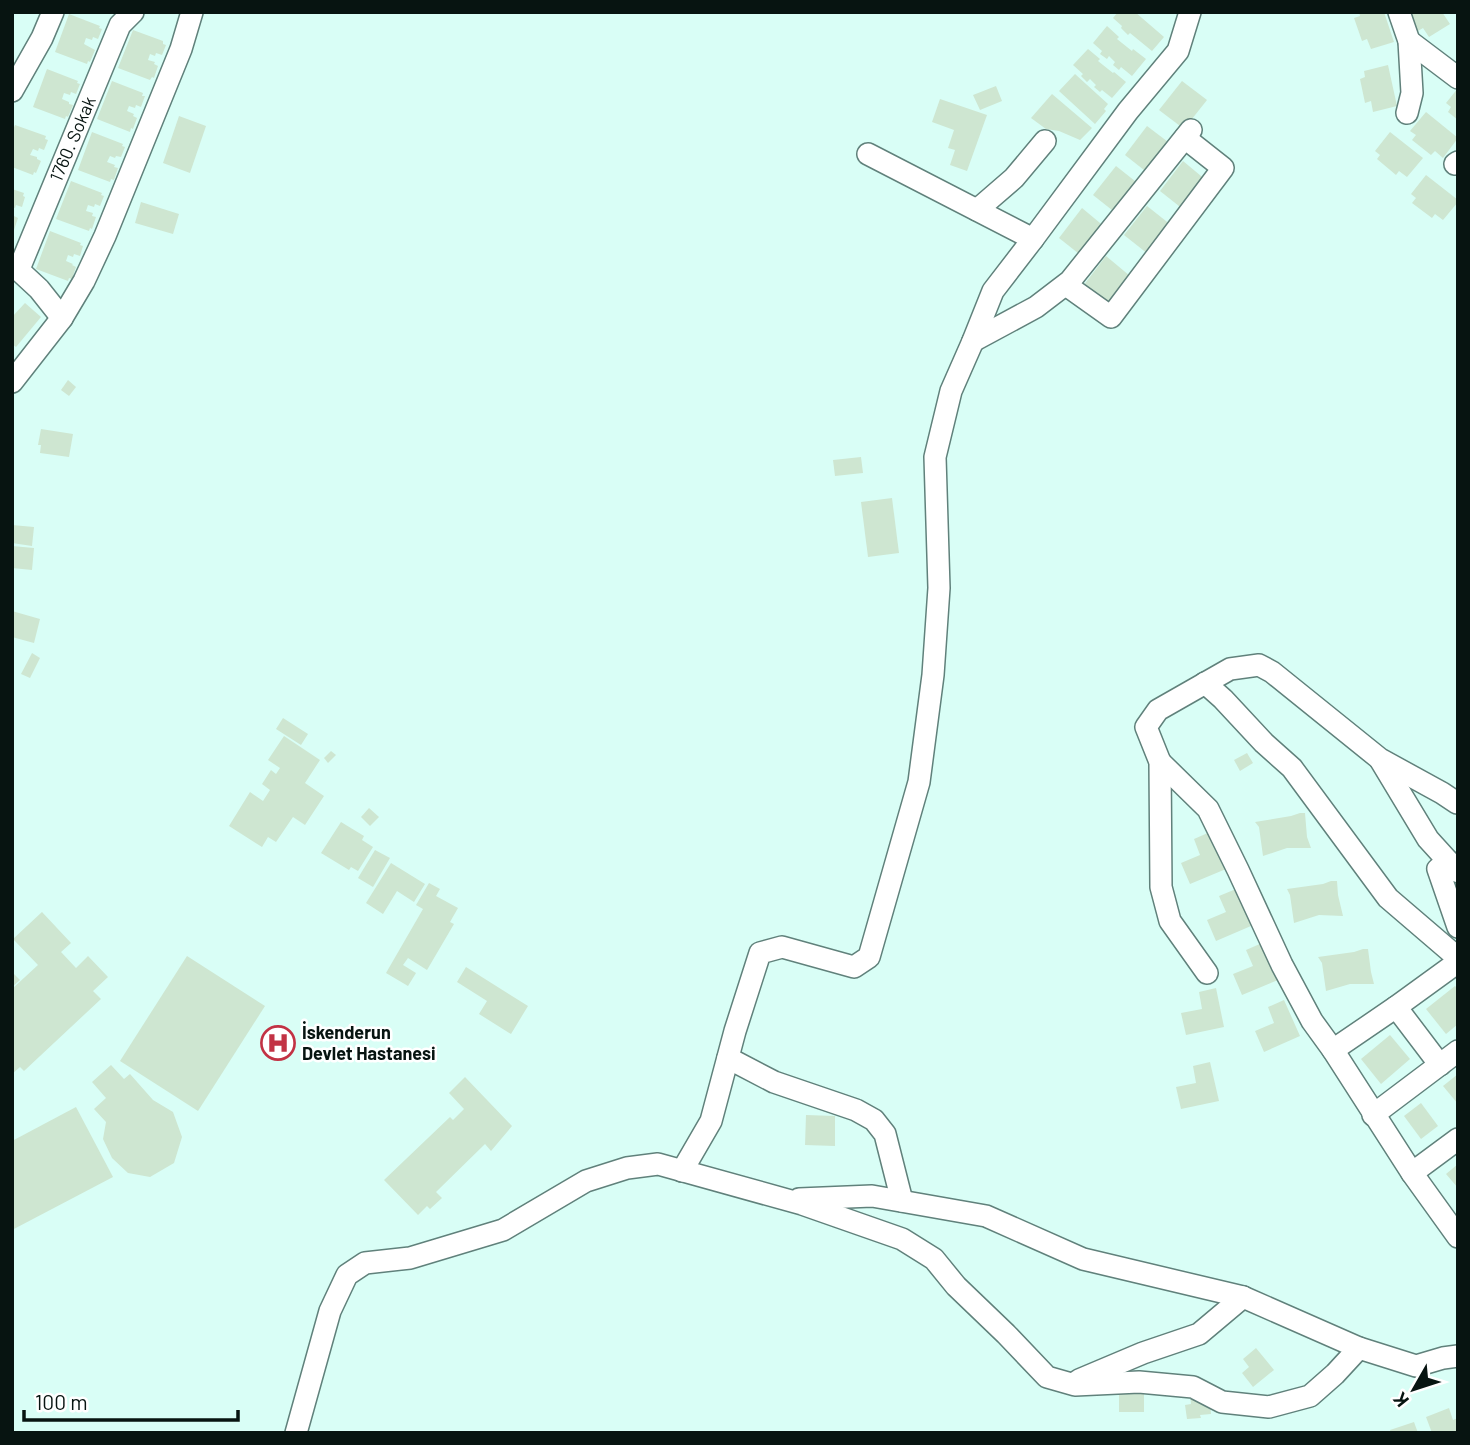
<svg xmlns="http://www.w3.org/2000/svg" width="1470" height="1445" viewBox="0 0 1470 1445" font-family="Barlow,sans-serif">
<rect width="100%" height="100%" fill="#d9fef6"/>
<!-- building -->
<g fill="#cee6d1">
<polygon points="1118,12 1135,12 1164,37 1152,51 1130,33 1128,35 1121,28 1122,26 1113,18"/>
<polygon points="1359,12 1384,12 1394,42 1371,49 1367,39 1362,41 1354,18 1360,16"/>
<polygon points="1406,12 1442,12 1450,24 1429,37 1423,28 1418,31"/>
<polygon points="69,14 100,26 99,28 102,29 98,39 93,37 92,40 86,38 84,44 95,50 90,62 88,61 87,64 55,52"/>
<polygon points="1107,26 1119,37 1117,39 1132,51 1133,49 1146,59 1132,76 1121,67 1119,70 1113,65 1115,62 1109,56 1107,59 1100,54 1102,51 1093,43"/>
<polygon points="133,30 163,41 163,44 166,45 162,55 156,53 155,56 150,54 148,60 155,62 154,64 158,66 154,78 152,77 150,80 118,68"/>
<polygon points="1088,49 1100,59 1098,61 1113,73 1114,72 1126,82 1112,98 1102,90 1100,92 1094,87 1096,85 1090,79 1087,82 1081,76 1083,74 1073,65"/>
<polygon points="1388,65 1397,106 1373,112 1371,101 1365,103 1360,79 1365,77 1364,71"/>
<polygon points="47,69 78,81 77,83 80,84 76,94 71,92 70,95 64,93 62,99 69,102 69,104 73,105 68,117 66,116 65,119 33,107"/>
<polygon points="1075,74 1108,104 1104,109 1106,111 1095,124 1059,91"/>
<polygon points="112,81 143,93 142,96 145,96 141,107 136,105 135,108 129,106 127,111 134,114 133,116 137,118 133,129 131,128 130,132 97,119"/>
<polygon points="1182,81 1207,100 1184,129 1159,110"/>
<polygon points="996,86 1002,101 980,110 973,95"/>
<polygon points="1458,88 1458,120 1448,112 1451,107 1446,103"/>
<polygon points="1052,94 1092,128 1080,140 1059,131 1046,129 1031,118"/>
<polygon points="940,99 987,115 967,171 950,165 955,150 948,148 954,130 932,122"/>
<polygon points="1426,112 1458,138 1443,158 1435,151 1431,155 1412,140 1416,135 1410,131"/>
<polygon points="179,116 206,126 190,173 163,163"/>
<polygon points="15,125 46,136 45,139 48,140 44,150 39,148 38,151 33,149 30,155 37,157 37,159 41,161 36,173 34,172 33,175 12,167 12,132"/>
<polygon points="1147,126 1172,145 1149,174 1125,155"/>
<polygon points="92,132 123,144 122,146 125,147 121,157 116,156 115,158 110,156 107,162 115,165 114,167 118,168 114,180 111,179 110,182 78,170"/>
<polygon points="1390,132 1423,158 1407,177 1399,171 1396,175 1377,159 1380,155 1375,151"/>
<polygon points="1183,161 1207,181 1184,210 1160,191"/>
<polygon points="1116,166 1140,185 1117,214 1093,195"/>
<polygon points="1426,175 1458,200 1458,202 1443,220 1435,214 1432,218 1412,203 1416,198 1411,194"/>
<polygon points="71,181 102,193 101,195 104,196 100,206 95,204 94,207 88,205 86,211 93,213 92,216 96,217 92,229 90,228 89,231 56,219"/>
<polygon points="12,189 24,193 23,196 25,197 22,207 16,205 15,208 12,207"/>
<polygon points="141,202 179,214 173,234 135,223"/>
<polygon points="1147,206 1171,225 1148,254 1124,235"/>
<polygon points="1082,208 1106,228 1083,257 1059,238"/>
<polygon points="12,215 18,218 13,233 12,233"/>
<polygon points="50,231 81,243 80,245 83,246 80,256 74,254 73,257 68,255 66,261 73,264 72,265 76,267 72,279 69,278 68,281 36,269"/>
<polygon points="1106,256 1130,276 1107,305 1083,286"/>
<polygon points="25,303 41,317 16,347 12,344 12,317"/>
<polygon points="68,380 76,387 69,396 61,390"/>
<polygon points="41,429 73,434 69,457 40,453 41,445 38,445"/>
<polygon points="861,457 863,473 835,476 833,460"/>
<polygon points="892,498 899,553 868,557 861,502"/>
<polygon points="12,525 34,527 32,546 12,543"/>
<polygon points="12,546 34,548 32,570 12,568"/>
<polygon points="12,611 40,619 34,643 12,637"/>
<polygon points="32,653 40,658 30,678 21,674"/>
<polygon points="283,718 308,734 301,745 276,729"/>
<polygon points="284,736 320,760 305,783 324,796 305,825 293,817 276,842 268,837 262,847 229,826 250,792 263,801 270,790 262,784 271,770 276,774 280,768 268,760"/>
<polygon points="331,751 336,755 328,763 324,758"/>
<polygon points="1247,753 1253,763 1240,771 1234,760"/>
<polygon points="369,808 379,817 370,826 361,817"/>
<polygon points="1300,813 1305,813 1307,837 1311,848 1287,848 1263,856 1259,827 1255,822 1291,816"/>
<polygon points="341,822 364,836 362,840 373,847 358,871 351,867 349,870 321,853"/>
<polygon points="1210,832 1226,869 1190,884 1181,863 1200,855 1194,839"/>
<polygon points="375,850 390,858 373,887 358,878"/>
<polygon points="391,863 425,884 414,902 397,891 383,914 366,903"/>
<polygon points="1331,881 1337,881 1338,895 1343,916 1319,915 1294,923 1290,895 1287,889 1323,884"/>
<polygon points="429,883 440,889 436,896 458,908 450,922 454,924 427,970 408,958 403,965 416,973 408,986 386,973 423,909 416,905"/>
<polygon points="1236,889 1251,926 1216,941 1207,920 1226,912 1219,896"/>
<polygon points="42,912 71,943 61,952 76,968 88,956 108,977 93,991 101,999 24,1071 20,1067 12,1074 12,989 38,965 13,939"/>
<polygon points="1262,943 1278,980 1242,995 1233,974 1253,966 1246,950"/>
<polygon points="1363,949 1368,949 1371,972 1374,984 1350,984 1326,991 1322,963 1318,957 1354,952"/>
<polygon points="187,956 265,1006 198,1111 120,1061"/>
<polygon points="466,967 528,1006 511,1034 479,1014 487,1001 457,982"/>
<polygon points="12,972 20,980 12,987"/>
<polygon points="1455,986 1458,989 1458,1024 1446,1034 1426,1009"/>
<polygon points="1216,988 1224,1027 1186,1035 1181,1013 1202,1009 1199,992"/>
<polygon points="1284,1000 1300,1036 1264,1052 1255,1031 1274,1023 1268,1007"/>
<polygon points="1390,1035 1410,1059 1381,1084 1361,1059"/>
<polygon points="1210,1062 1219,1101 1181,1109 1176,1087 1196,1083 1193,1066"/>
<polygon points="111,1065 124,1079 130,1074 153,1100 173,1112 182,1137 174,1163 150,1177 128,1173 112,1158 103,1139 106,1122 94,1109 106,1098 92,1082"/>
<polygon points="1458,1074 1458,1104 1443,1086"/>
<polygon points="465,1077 512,1126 491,1151 485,1144 436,1192 442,1198 430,1209 427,1206 418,1215 384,1180 450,1117 453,1120 464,1109 449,1093"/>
<polygon points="1421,1103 1438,1126 1421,1139 1404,1116"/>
<polygon points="76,1107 113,1177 12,1230 12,1141"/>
<polygon points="806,1115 835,1116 835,1146 805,1145"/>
<polygon points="1458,1164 1458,1188 1446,1174"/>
<polygon points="1256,1348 1274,1370 1253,1387 1242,1373 1249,1367 1243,1359"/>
<rect x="1119" y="1391" width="25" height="21"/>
<polygon points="1190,1393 1198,1393 1199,1403 1210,1402 1211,1414 1200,1415 1201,1418 1187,1419 1185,1405 1191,1404"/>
<polygon points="1449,1408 1453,1420 1458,1418 1458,1433 1432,1433 1426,1417"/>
<polygon points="1414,1422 1418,1433 1391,1433 1390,1430"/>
</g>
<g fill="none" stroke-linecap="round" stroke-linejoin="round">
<!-- minor casing -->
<g stroke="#60817b" stroke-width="24">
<g id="minor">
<polyline points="1399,12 1409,41 1412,93 1407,113"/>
<polyline points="1409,41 1458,78"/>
<polyline points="12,91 42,38 53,12"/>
<polyline points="868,154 1033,239"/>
<polyline points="1455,164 1458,162"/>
<polyline points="977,210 1014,178 1045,141"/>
<polyline points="12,264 39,289 62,318"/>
<polyline points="19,269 120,25 133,12"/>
<polyline points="1066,285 1111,317 1223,168 1185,138"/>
<polyline points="973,341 1036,307 1070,281 1191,130"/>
<polyline points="12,382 62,318 84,281 105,236 181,49 192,12"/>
<polyline points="1205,683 1223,699 1264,743 1292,768 1388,898 1458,958"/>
<polyline points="1381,761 1428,839 1458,872"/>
<polyline points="1160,762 1208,809 1238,870 1282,965 1312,1021 1333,1050 1412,1173 1458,1237"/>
<polyline points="1448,861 1438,869 1458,927"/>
<polyline points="1207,973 1170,921 1161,887 1160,762 1146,727 1158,710 1230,669 1259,665 1272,672 1380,759 1442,793 1457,803"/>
<polyline points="1396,1007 1440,1065"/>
<polyline points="1333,1050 1396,1007 1458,962"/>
<polyline points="728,1058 774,1082 856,1110 874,1120 885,1134 902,1201"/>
<polyline points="1373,1115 1458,1051"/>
<polyline points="682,1171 711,1121 735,1031 760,953 782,947 854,967 869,957 919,782 933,675 939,588 935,457 951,391 973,341 993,291 1033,239 1128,111 1178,51 1190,12"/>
<polyline points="1412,1173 1458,1139"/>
<polyline points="799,1199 872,1196 986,1216 1083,1259 1243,1297 1359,1348"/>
<polyline points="1079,1380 1143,1353 1199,1334 1243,1297"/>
<polyline points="296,1433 330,1311 347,1275 365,1263 410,1258 503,1230 586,1181 627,1168 658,1164 802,1204 902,1239 934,1259 956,1286 1006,1334 1047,1377 1075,1385 1139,1382 1193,1387 1222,1402 1269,1407 1310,1396 1335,1374 1359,1348 1416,1366 1443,1358 1458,1356"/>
</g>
</g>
<!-- minor -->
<use href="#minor" stroke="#fff" stroke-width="21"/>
</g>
<!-- icons -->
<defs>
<g id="hospital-ring" transform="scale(1.75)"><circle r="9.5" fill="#fff" stroke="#c23244" stroke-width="1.5"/><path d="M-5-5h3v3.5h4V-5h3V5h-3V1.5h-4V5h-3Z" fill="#c23244"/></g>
</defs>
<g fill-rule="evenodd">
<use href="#hospital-ring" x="278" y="1043"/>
</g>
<g text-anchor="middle" stroke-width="5" stroke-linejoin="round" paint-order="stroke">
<!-- street labels -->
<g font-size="18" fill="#071411" stroke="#fff">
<text transform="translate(73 139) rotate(-67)" y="6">1760. Sokak</text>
</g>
<!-- poi labels -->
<g font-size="18" font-weight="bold" fill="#071411" stroke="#fff" text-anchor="start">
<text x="302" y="1039">İskenderun<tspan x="302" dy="21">Devlet Hastanesi</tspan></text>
</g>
</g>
<!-- border -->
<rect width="1470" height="1445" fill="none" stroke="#071411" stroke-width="28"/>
<!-- north arrow -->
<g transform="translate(1414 1389) rotate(231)" stroke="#ffffff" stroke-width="5" paint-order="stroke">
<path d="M0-5L12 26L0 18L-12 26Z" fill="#071411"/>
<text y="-10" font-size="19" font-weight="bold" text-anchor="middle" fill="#071411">K</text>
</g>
<!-- scale -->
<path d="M24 1410v10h214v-10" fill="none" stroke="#071411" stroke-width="3.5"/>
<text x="35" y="1410" font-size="21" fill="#071411" stroke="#ffffff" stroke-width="5" paint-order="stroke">100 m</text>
</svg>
